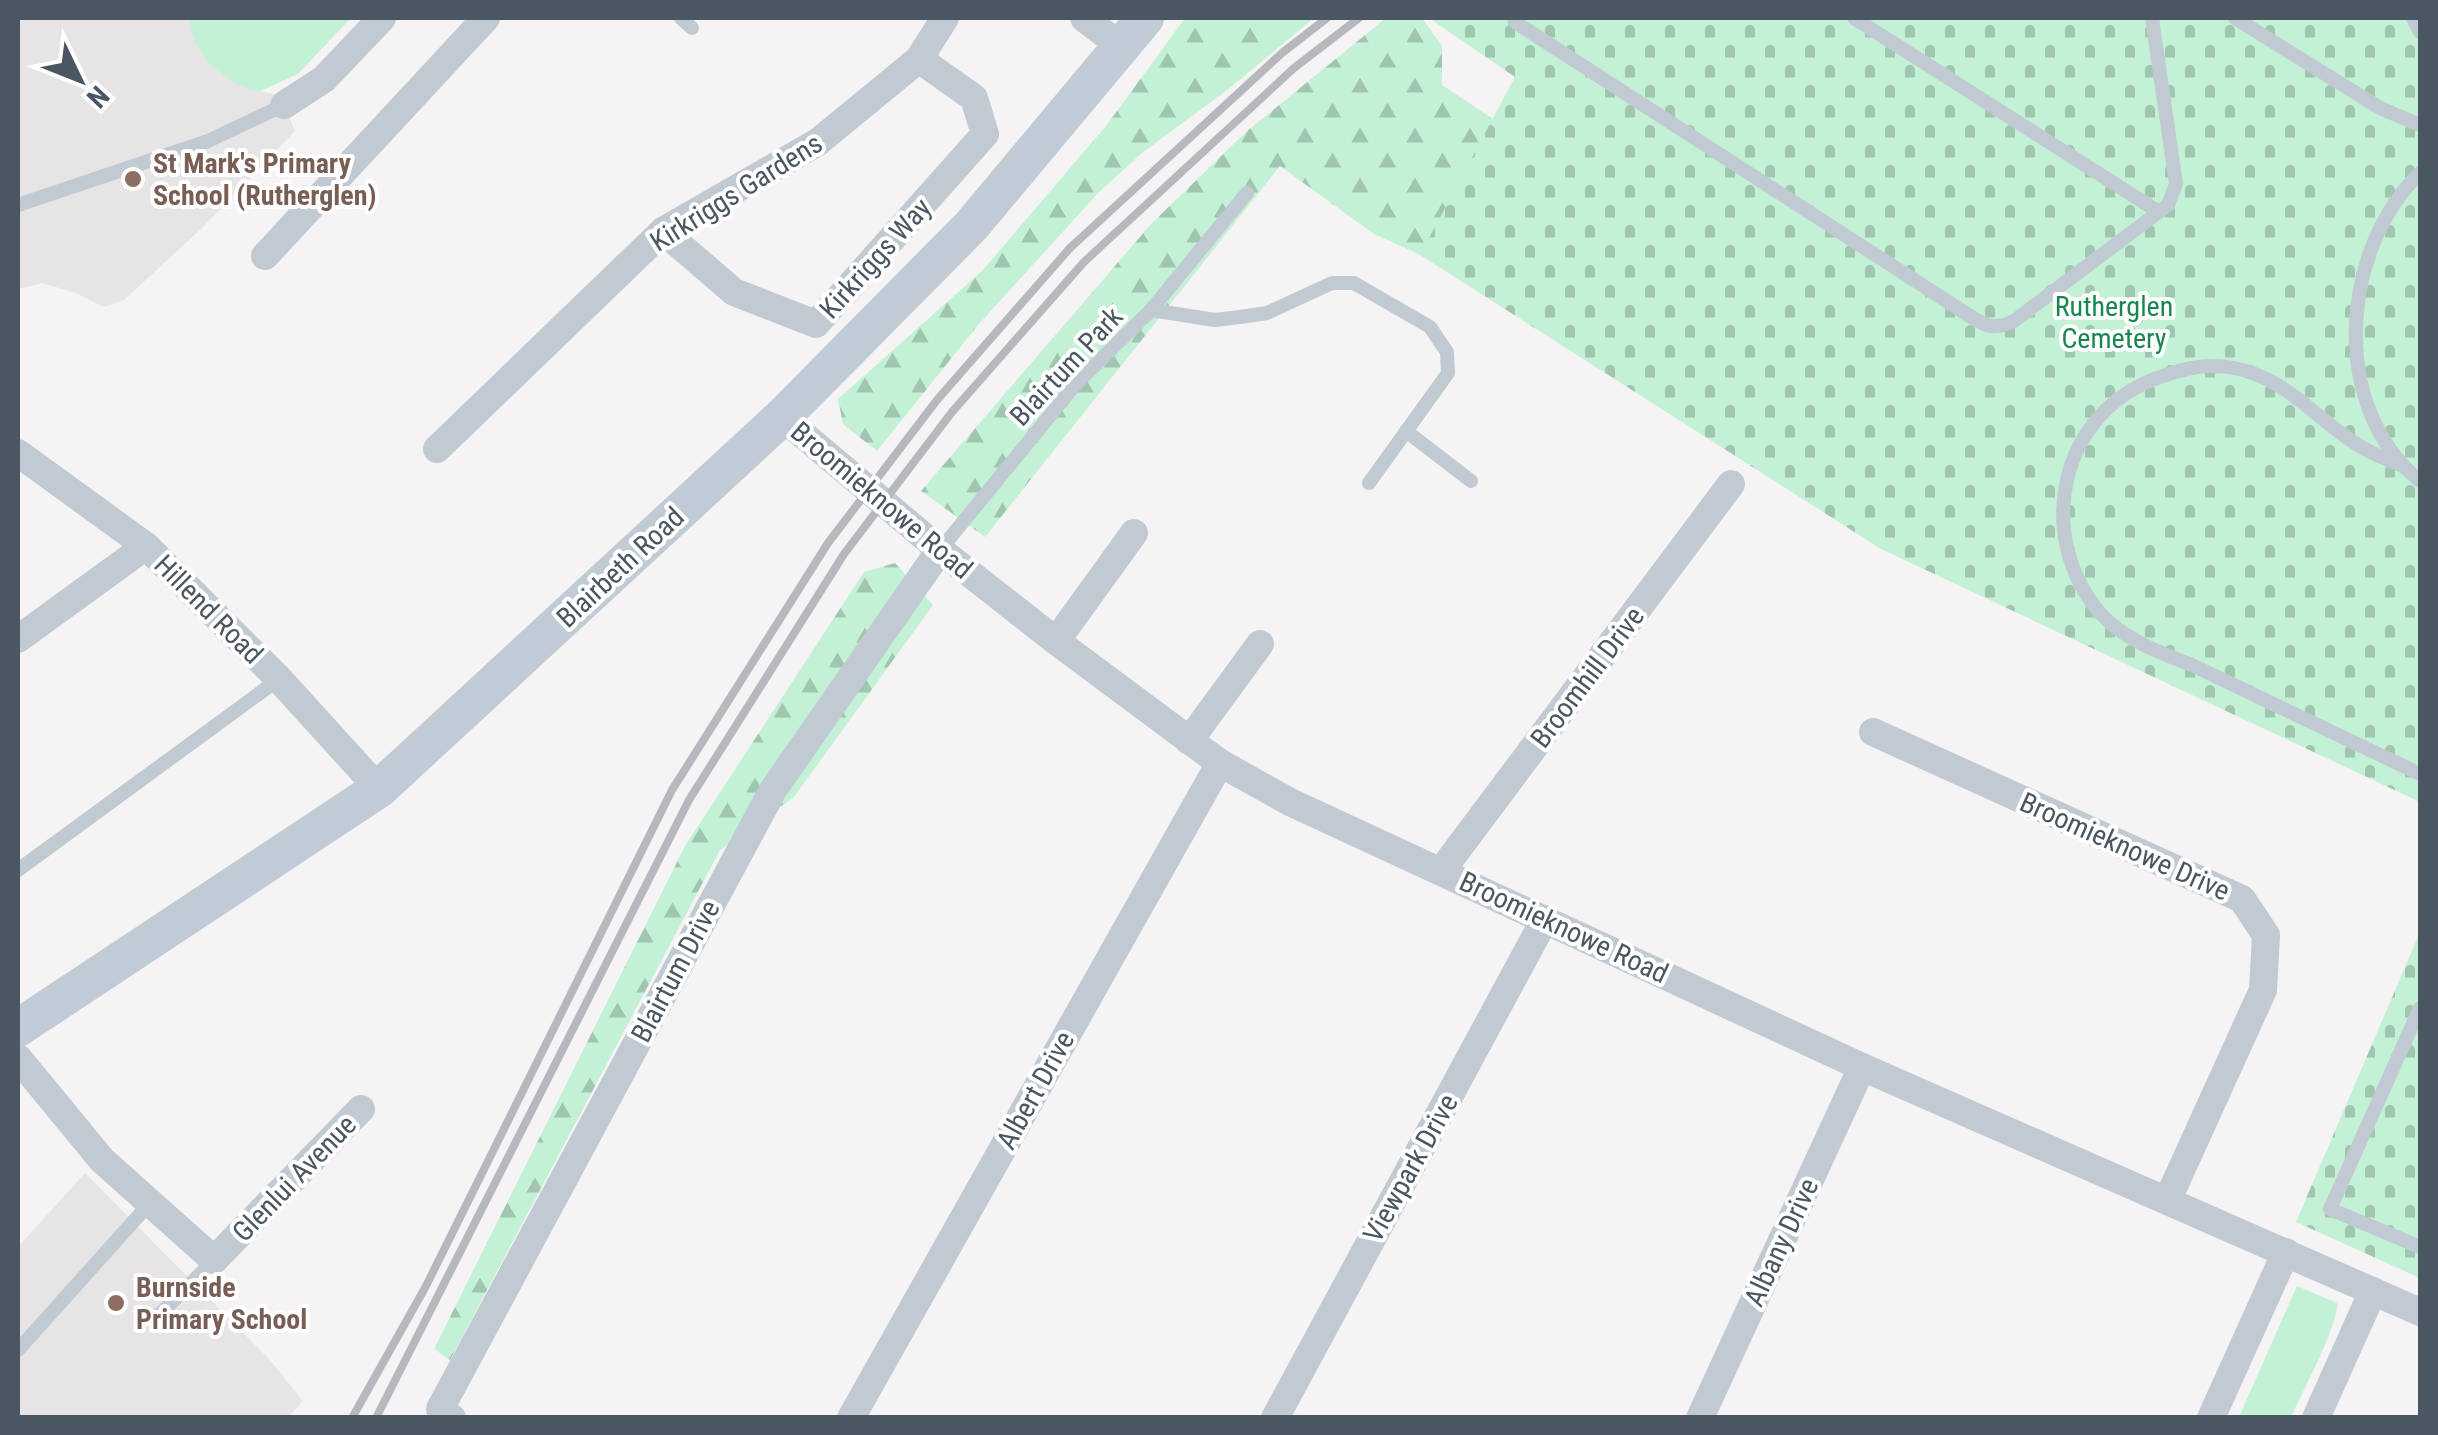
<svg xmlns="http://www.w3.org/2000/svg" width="2438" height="1435" viewBox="0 0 2438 1435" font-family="'Roboto Condensed',sans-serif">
<defs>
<pattern id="forest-firs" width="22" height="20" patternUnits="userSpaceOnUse" patternTransform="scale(2.5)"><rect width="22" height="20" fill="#c3f1d5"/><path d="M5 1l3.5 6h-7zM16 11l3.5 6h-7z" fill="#a0c6b0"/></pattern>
<pattern id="cemetery-stones" width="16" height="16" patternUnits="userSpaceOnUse" patternTransform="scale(2.5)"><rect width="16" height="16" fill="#c3f1d5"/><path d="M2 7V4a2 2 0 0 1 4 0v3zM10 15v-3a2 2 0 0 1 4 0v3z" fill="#a0c6b0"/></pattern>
</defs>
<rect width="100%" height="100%" fill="#f5f3f3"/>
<!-- education -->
<g fill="#e6e4e5">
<polygon points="18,18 190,18 201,52 221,74 252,90 280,95 295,131 202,228 124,300 104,307 76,293 42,283 18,289"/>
<polygon points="85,1173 269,1359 303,1401 288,1417 18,1417 18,1247"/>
</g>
<!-- green -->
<g fill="#c3f1d5">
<path d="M 190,18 L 351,18 L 298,74 L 258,92 C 225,84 190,53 190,18 Z"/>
<path d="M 2297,1286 L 2337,1303 C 2340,1322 2301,1395 2291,1417 L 2239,1417 Z"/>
</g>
<!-- forest -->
<g fill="url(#forest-firs)">
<polygon points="1185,18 1314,18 1231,87 1142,153 1100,191 978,325 877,451 843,424 838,399 982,271 1106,126"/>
<polygon points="1386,18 1422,18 1442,46 1442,85 1493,119 1421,255 1374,234 1280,166 985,537 921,491 1152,223 1246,132"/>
<polygon points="895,563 933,605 794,797 720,850 450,1360 434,1349 685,846 864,572"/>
</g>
<!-- cemetery -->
<g fill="url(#cemetery-stones)">
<polygon points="1429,18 2420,18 2420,802 1881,549 1420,255 1515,77"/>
<polygon points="2420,932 2420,1278 2296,1222"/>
</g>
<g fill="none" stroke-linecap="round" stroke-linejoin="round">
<!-- lane -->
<g stroke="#c1cad2" stroke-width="14">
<polyline points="681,18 692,28"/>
<path d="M 1514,18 L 1515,22 L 1973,318 C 1989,328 1997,329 2014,321 L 2168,205 L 2176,184 L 2152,18"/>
<polyline points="1854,18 2159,212"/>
<polyline points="2235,18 2380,108 2420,125"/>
<polyline points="2413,18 2420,32"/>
<path d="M 2420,173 C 2340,250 2329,408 2420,481"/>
<polyline points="18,205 208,141 284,105"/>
<polyline points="1151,310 1247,193"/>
<polyline points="1406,431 1471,481"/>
<path d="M 2403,466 C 2387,459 2369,453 2355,443 C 2313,416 2286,378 2234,368 C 2208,363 2185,368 2160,377 C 2060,411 2033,534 2100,613 C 2123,639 2160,653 2192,665 L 2420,774"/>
<polyline points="940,550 1075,385 1151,310 1215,320 1240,317 1267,313 1332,283 1354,283 1430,327 1447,352 1448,373 1369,483"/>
<polyline points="18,870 279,679"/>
<polyline points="2420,1008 2330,1209 2420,1247"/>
<polyline points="159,1315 214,1260"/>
<polyline points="18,1350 150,1203"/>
</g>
<!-- street -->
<g stroke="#c1cad2" stroke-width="28">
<polyline points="1084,18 1122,47"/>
<polyline points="284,105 324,79 382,18"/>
<polyline points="663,231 734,292 816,324 985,134 974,98 919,59"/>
<polyline points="265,256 486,18"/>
<polyline points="782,417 940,550 1056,641 1220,763 1290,802 1862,1067 2420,1312"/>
<polyline points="437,449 663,231 818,142 919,59 945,18"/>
<polyline points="18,453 146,546 279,679 379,789"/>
<polyline points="18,639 146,546"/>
<polyline points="1056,641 1134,533"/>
<polyline points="1873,732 2242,899 2266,935 2263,990 2168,1199"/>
<polyline points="1189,741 1260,644"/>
<polyline points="1442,870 1731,484"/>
<polyline points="18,1058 102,1160 214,1260 361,1109"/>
<polyline points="452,1418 440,1409 773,790 940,550"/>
<polyline points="851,1418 1220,763"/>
<polyline points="1275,1418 1545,919"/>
<polyline points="1700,1418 1862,1067"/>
<polyline points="2211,1418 2286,1252"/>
<polyline points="2316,1418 2373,1291"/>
</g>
<!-- secondary -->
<polyline stroke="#c1cbd6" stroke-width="38" points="18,1028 379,789 782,417 972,225 1145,18"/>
<!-- rail -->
<g stroke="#b5b8bd" stroke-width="8">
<polyline points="352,1418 426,1286 672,790 828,543 937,400 1070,248 1282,53 1327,18"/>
<polyline points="376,1418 689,800 844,554 952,412 1084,262 1294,68 1359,18"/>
</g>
</g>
<!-- markers -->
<g fill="#8d6e63" stroke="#fff" stroke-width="4">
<circle cx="133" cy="179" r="10"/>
<circle cx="116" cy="1303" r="10"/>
</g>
<g text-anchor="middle" stroke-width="8" stroke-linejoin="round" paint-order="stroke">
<!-- education labels -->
<g font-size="28" font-weight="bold" fill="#785e54" stroke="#fff" text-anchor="start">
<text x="153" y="173">St Mark's Primary<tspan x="153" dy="32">School (Rutherglen)</tspan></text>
<text x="136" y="1297">Burnside<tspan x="136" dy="32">Primary School</tspan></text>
</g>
<!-- street labels -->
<g font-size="28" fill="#4a5661" stroke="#fff">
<text transform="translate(736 192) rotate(-32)" y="10">Kirkriggs Gardens</text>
<text transform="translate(875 258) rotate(-48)" y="10">Kirkriggs Way</text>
<text transform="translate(1066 366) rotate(-47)" y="10">Blairtum Park</text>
<text transform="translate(882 500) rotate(40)" y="10">Broomieknowe Road</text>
<text transform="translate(620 567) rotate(-43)" y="10">Blairbeth Road</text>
<text transform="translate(209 609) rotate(45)" y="10">Hillend Road</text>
<text transform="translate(1587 677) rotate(-53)" y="10">Broomhill Drive</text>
<text transform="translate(2125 846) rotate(24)" y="10">Broomieknowe Drive</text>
<text transform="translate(1564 927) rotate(25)" y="10">Broomieknowe Road</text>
<text transform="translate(675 971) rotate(-62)" y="10">Blairtum Drive</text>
<text transform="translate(1035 1090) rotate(-61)" y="10">Albert Drive</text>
<text transform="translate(1410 1168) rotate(-61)" y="10">Viewpark Drive</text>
<text transform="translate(294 1178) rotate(-46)" y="10">Glenlui Avenue</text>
<text transform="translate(1781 1242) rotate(-65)" y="10">Albany Drive</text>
</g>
<!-- park labels -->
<g font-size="28" fill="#17864f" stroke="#fff">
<text x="2114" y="316">Rutherglen<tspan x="2114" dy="32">Cemetery</tspan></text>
</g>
</g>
<!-- border -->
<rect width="2438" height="1435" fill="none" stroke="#4a5661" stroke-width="40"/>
<!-- north arrow -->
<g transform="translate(80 80) rotate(133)" stroke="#ffffff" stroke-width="8" paint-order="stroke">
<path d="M0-8L18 38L0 25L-18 38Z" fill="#4a5661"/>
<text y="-15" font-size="28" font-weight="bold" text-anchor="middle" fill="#4a5661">N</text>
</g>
</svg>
